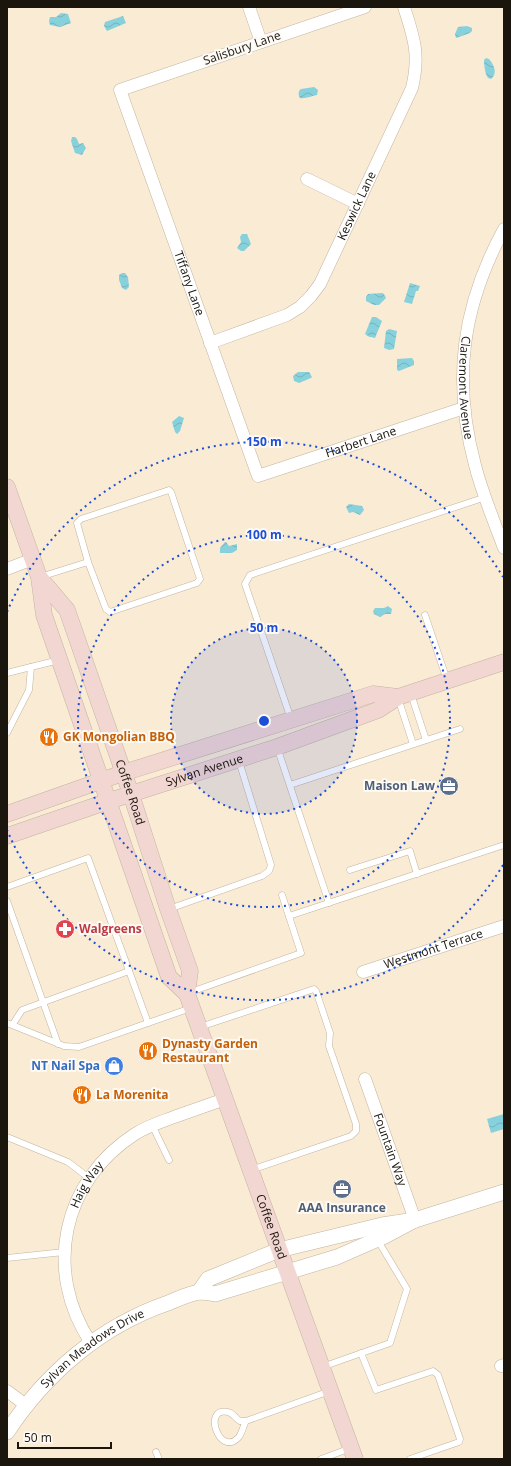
<svg xmlns="http://www.w3.org/2000/svg" width="511" height="1466" viewBox="0 0 511 1466" font-family="'Open Sans',sans-serif">
<defs>
<pattern id="water-waves" width="16" height="10" patternUnits="userSpaceOnUse"><rect width="16" height="10" fill="#87d1dd"/><path d="M0 5q4-4 8 0t8 0" fill="none" stroke="#74b3bc"/></pattern>
</defs>
<rect width="100%" height="100%" fill="#faebd4"/>
<!-- water -->
<g fill="url(#water-waves)">
<polygon points="61,13 68,14 71,23 60,27 50,25 49,21 50,17 56,17"/>
<polygon points="123,16 126,23 107,31 104,26 105,22"/>
<polygon points="467,26 472,28 472,31 470,33 456,38 455,34 458,27"/>
<path d="M 486,58 L 489,59 C 494,65 498,73 491,79 L 488,78 C 485,74 484,65 484,60 Z"/>
<path d="M 314,87 L 318,90 L 317,95 C 312,96 305,99 300,98 C 298,95 298,91 301,89 Z"/>
<polygon points="72,137 75,137 77,139 79,144 83,143 86,148 82,155 75,153 71,141"/>
<polygon points="242,234 247,234 251,244 244,251 241,251 237,248 241,242 240,237"/>
<polygon points="122,273 125,273 128,277 129,287 126,290 122,288 119,280 119,275"/>
<polygon points="410,283 420,286 418,291 416,291 412,304 404,302"/>
<polygon points="382,293 384,294 386,298 379,305 374,305 366,301 366,297 368,294"/>
<path d="M 376,317 L 382,321 L 375,338 C 369,336 372,339 365,334 L 372,317 Z"/>
<polygon points="389,329 397,331 394,349 389,350 384,348 386,331"/>
<polygon points="412,358 414,361 414,365 399,371 397,370 397,359"/>
<polygon points="298,372 309,372 312,377 311,378 299,383 294,381 293,376"/>
<polygon points="179,416 184,418 180,431 177,434 175,432 172,422"/>
<polygon points="349,504 362,506 364,510 360,515 353,512 349,513 346,507"/>
<polygon points="225,542 226,542 229,546 237,544 237,550 232,553 220,553 220,548"/>
<polygon points="388,606 392,609 391,614 385,614 380,617 374,614 373,611 375,608 384,608"/>
<polygon points="504,1114 504,1129 491,1133 487,1119"/>
</g>
<g fill="none" stroke-linecap="round" stroke-linejoin="round">
<!-- service casing -->
<g stroke="#c3b49f" stroke-width="7">
<g id="service">
<polygon points="169,490 171,492 200,579 197,583 110,612 106,609 88,562 77,523 81,519"/>
<polyline points="40,577 88,562"/>
<polyline points="425,615 447,680"/>
<polyline points="7,673 59,660"/>
<polyline points="411,694 426,740"/>
<polyline points="398,698 413,744"/>
<polyline points="291,719 245,584 250,575 486,497"/>
<polyline points="7,733 29,690 31,667"/>
<polyline points="277,747 329,903"/>
<polyline points="290,785 460,729"/>
<polyline points="350,870 410,851 417,874"/>
<polyline points="7,887 88,858 148,1023"/>
<polyline points="7,901 58,1044"/>
<polyline points="169,909 262,876 269,871 271,865 239,761"/>
<polyline points="289,916 504,845"/>
<polyline points="188,993 301,953 282,895"/>
<polyline points="7,1023 64,1046 79,1047 191,1008"/>
<polyline points="13,1024 22,1010 129,971"/>
<polyline points="200,1027 314,989 316,991 330,1033 329,1046 356,1124 356,1131 351,1136 251,1170"/>
<polyline points="152,1125 169,1160"/>
<polyline points="7,1137 68,1162 89,1178"/>
<polyline points="7,1258 64,1252"/>
<polyline points="361,1353 376,1390 433,1371 438,1375 460,1439 459,1442 410,1459"/>
<polyline points="322,1367 390,1343 407,1289 377,1239"/>
<path d="M 246,1421 C 243,1426 242,1434 238,1438 C 219,1457 202,1406 228,1412 C 233,1413 236,1419 240,1421 L 246,1421 L 330,1391"/>
<polyline points="156,1452 159,1459"/>
<polyline points="321,1459 351,1448"/>
</g>
</g>
<!-- minor casing -->
<g stroke="#c3b49f" stroke-width="13">
<g id="minor">
<polyline points="249,7 261,42"/>
<path id="s1" d="M 365,7 L 120,90 L 258,476 L 464,408"/>
<polyline points="307,179 358,204"/>
<path id="s2" d="M 504,229 C 462,306 452,380 475,465 C 482,493 494,521 504,548"/>
<path id="s3" d="M 210,343 L 287,315 L 300,307 L 311,296 L 320,284 L 412,88 C 420,55 414,38 404,7"/>
<polyline points="7,569 33,559"/>
<path id="s4" d="M 363,972 L 504,926"/>
<path id="s5" d="M 365,1079 L 415,1220"/>
<path id="s6" d="M 91,1343 C 43,1271 62,1181 135,1134 C 147,1126 161,1122 174,1117 C 191,1111 208,1105 225,1099"/>
<polyline points="501,1366 504,1365"/>
<polyline points="7,1391 26,1405"/>
</g>
</g>
<!-- tertiary casing -->
<g stroke="#c3b49f" stroke-width="16">
<g id="tertiary">
<polyline points="199,1292 208,1279 279,1250 382,1225 415,1220 504,1192"/>
<path id="s7" d="M 7,1432 C 46,1373 101,1326 168,1303 C 178,1299 190,1293 200,1292 C 205,1292 210,1293 215,1294 L 337,1257 L 385,1236 L 415,1220"/>
</g>
</g>
<!-- secondary casing -->
<g stroke="#c3b49f" stroke-width="17">
<g id="secondary">
<path id="s8" d="M 7,487 L 39,577 L 44,615 L 169,977 L 187,994 L 355,1459"/>
<path id="s9" d="M 39,577 L 67,610 L 131,794 L 168,909 L 190,971 L 187,994"/>
<polyline points="7,814 123,773 373,694 398,697"/>
<path id="s10" d="M 7,836 L 109,801 L 277,747 L 378,710 L 398,697 L 504,662"/>
</g>
</g>
<!-- service -->
<use href="#service" stroke="#fff" stroke-width="6"/>
<!-- minor -->
<use href="#minor" stroke="#fff" stroke-width="12"/>
<!-- tertiary -->
<use href="#tertiary" stroke="#fff" stroke-width="15"/>
<!-- secondary -->
<use href="#secondary" stroke="#f2d6d1" stroke-width="16"/>
</g>
<!-- distance rings -->
<circle cx="264" cy="721" r="93" fill="#1d4ed8" fill-opacity=".12"/>
<g fill="none" stroke="#1d4ed8" stroke-width="2" stroke-dasharray="2 4">
<circle cx="264" cy="721" r="93"/>
<circle cx="264" cy="721" r="186"/>
<path d="M503 865A279 279 0 0 1 7 830M7 612A279 279 0 0 1 503 577"/>
</g>
<!-- icons -->
<defs>
<g id="restaurant-disc" transform="scale(1)"><circle r="9.5" fill="#e8710a" stroke="#fdfaf5"/><path d="M-5-6h1v4h1v-4h1v4h1v-4h1v5L-1.5 .5V6h-2V.5L-5-1ZM5-6V6H3V1.5H1.5Q1.5-4 5-6Z" fill="#fff"/></g>
<g id="office-disc" transform="scale(1)"><circle r="9.5" fill="#5c6f8a" stroke="#fdfaf5"/><path d="M-6-3h4V-5.5h4V-3h4V5H-6ZM-1-4.5V-3h2v-1.5ZM-6 0V1H6V0Z" fill="#fff"/></g>
<g id="pharmacy-disc" transform="scale(1)"><circle r="9.5" fill="#e0444e" stroke="#fdfaf5"/><path d="M-2-6h4v4h4v4h-4v4h-4v-4h-4v-4h4Z" fill="#fff"/></g>
<g id="shop-disc" transform="scale(1)"><circle r="9.5" fill="#3f7fe0" stroke="#fdfaf5"/><path d="M-5-2.5h2.3a2.7 3.5 0 0 1 5.4 0H5L5.5 6h-11ZM-1.5-2.5h3a1.5 2.3 0 0 0-3 0Z" fill="#fff"/></g>
</defs>
<g fill-rule="evenodd">
<use href="#restaurant-disc" x="49" y="737"/>
<use href="#office-disc" x="449" y="786"/>
<use href="#pharmacy-disc" x="65" y="929"/>
<use href="#restaurant-disc" x="148" y="1051"/>
<use href="#shop-disc" x="114" y="1066"/>
<use href="#restaurant-disc" x="82" y="1095"/>
<use href="#office-disc" x="342" y="1189"/>
</g>
<g text-anchor="middle" stroke-width="4" stroke-linejoin="round" paint-order="stroke">
<!-- street labels -->
<g font-size="12" fill="#1a150d" stroke="#fdfaf5">
<text transform="translate(242 48) rotate(-19)" y="4">Salisbury Lane</text>
<text dy="4" stroke="none"><textPath href="#s3" startOffset="214">Keswick Lane</textPath></text>
<text dy="4" stroke="none"><textPath href="#s1" startOffset="464">Tiffany Lane</textPath></text>
<text dy="4" stroke="none"><textPath href="#s2" startOffset="166">Claremont Avenue</textPath></text>
<text dy="4" stroke="none"><textPath href="#s1" startOffset="777">Harbert Lane</textPath></text>
<text dy="4" stroke="none"><textPath href="#s10" startOffset="208">Sylvan Avenue</textPath></text>
<text dy="4" stroke="none"><textPath href="#s9" startOffset="236">Coffee Road</textPath></text>
<text dy="4" stroke="none"><textPath href="#s4" startOffset="74">Westmont Terrace</textPath></text>
<text dy="4" stroke="none"><textPath href="#s5" startOffset="75">Fountain Way</textPath></text>
<text dy="4" stroke="none"><textPath href="#s6" startOffset="168">Haig Way</textPath></text>
<text dy="4" stroke="none"><textPath href="#s8" startOffset="789">Coffee Road</textPath></text>
<text dy="4" stroke="none"><textPath href="#s7" startOffset="121">Sylvan Meadows Drive</textPath></text>
</g>
<!-- food labels -->
<g font-size="12" font-weight="bold" fill="#c56008" stroke="#fdfaf5" text-anchor="start">
<text x="63" y="741">GK Mongolian BBQ</text>
<text x="162" y="1048">Dynasty Garden<tspan x="162" dy="14">Restaurant</tspan></text>
<text x="96" y="1099">La Morenita</text>
</g>
<!-- service labels -->
<g font-size="12" font-weight="bold" fill="#4e5e75" stroke="#fdfaf5" text-anchor="end">
<text x="435" y="790">Maison Law</text>
<text x="342" y="1212" text-anchor="middle">AAA Insurance</text>
</g>
<!-- health labels -->
<g font-size="12" font-weight="bold" fill="#be3a42" stroke="#fdfaf5" text-anchor="start">
<text x="79" y="933">Walgreens</text>
</g>
<!-- shop labels -->
<g font-size="12" font-weight="bold" fill="#366cbe" stroke="#fdfaf5" text-anchor="end">
<text x="100" y="1070">NT Nail Spa</text>
</g>
</g>
<circle cx="264" cy="721" r="6" fill="#1d4ed8" stroke="#fdfaf5" stroke-width="2"/>
<g font-size="12" text-anchor="middle" font-weight="bold" fill="#1d4ed8" stroke="#fdfaf5" stroke-width="4" stroke-linejoin="round" paint-order="stroke">
<text x="264" y="446">150 m</text>
<text x="264" y="539">100 m</text>
<text x="264" y="632">50 m</text>
</g>
<!-- border -->
<rect width="511" height="1466" fill="none" stroke="#1a150d" stroke-width="16"/>
<!-- scale -->
<path d="M18 1442v6h93v-6" fill="none" stroke="#1a150d" stroke-width="2"/>
<text x="24" y="1442" font-size="12" fill="#1a150d" stroke="#fdfaf5" stroke-width="3" paint-order="stroke">50 m</text>
</svg>
